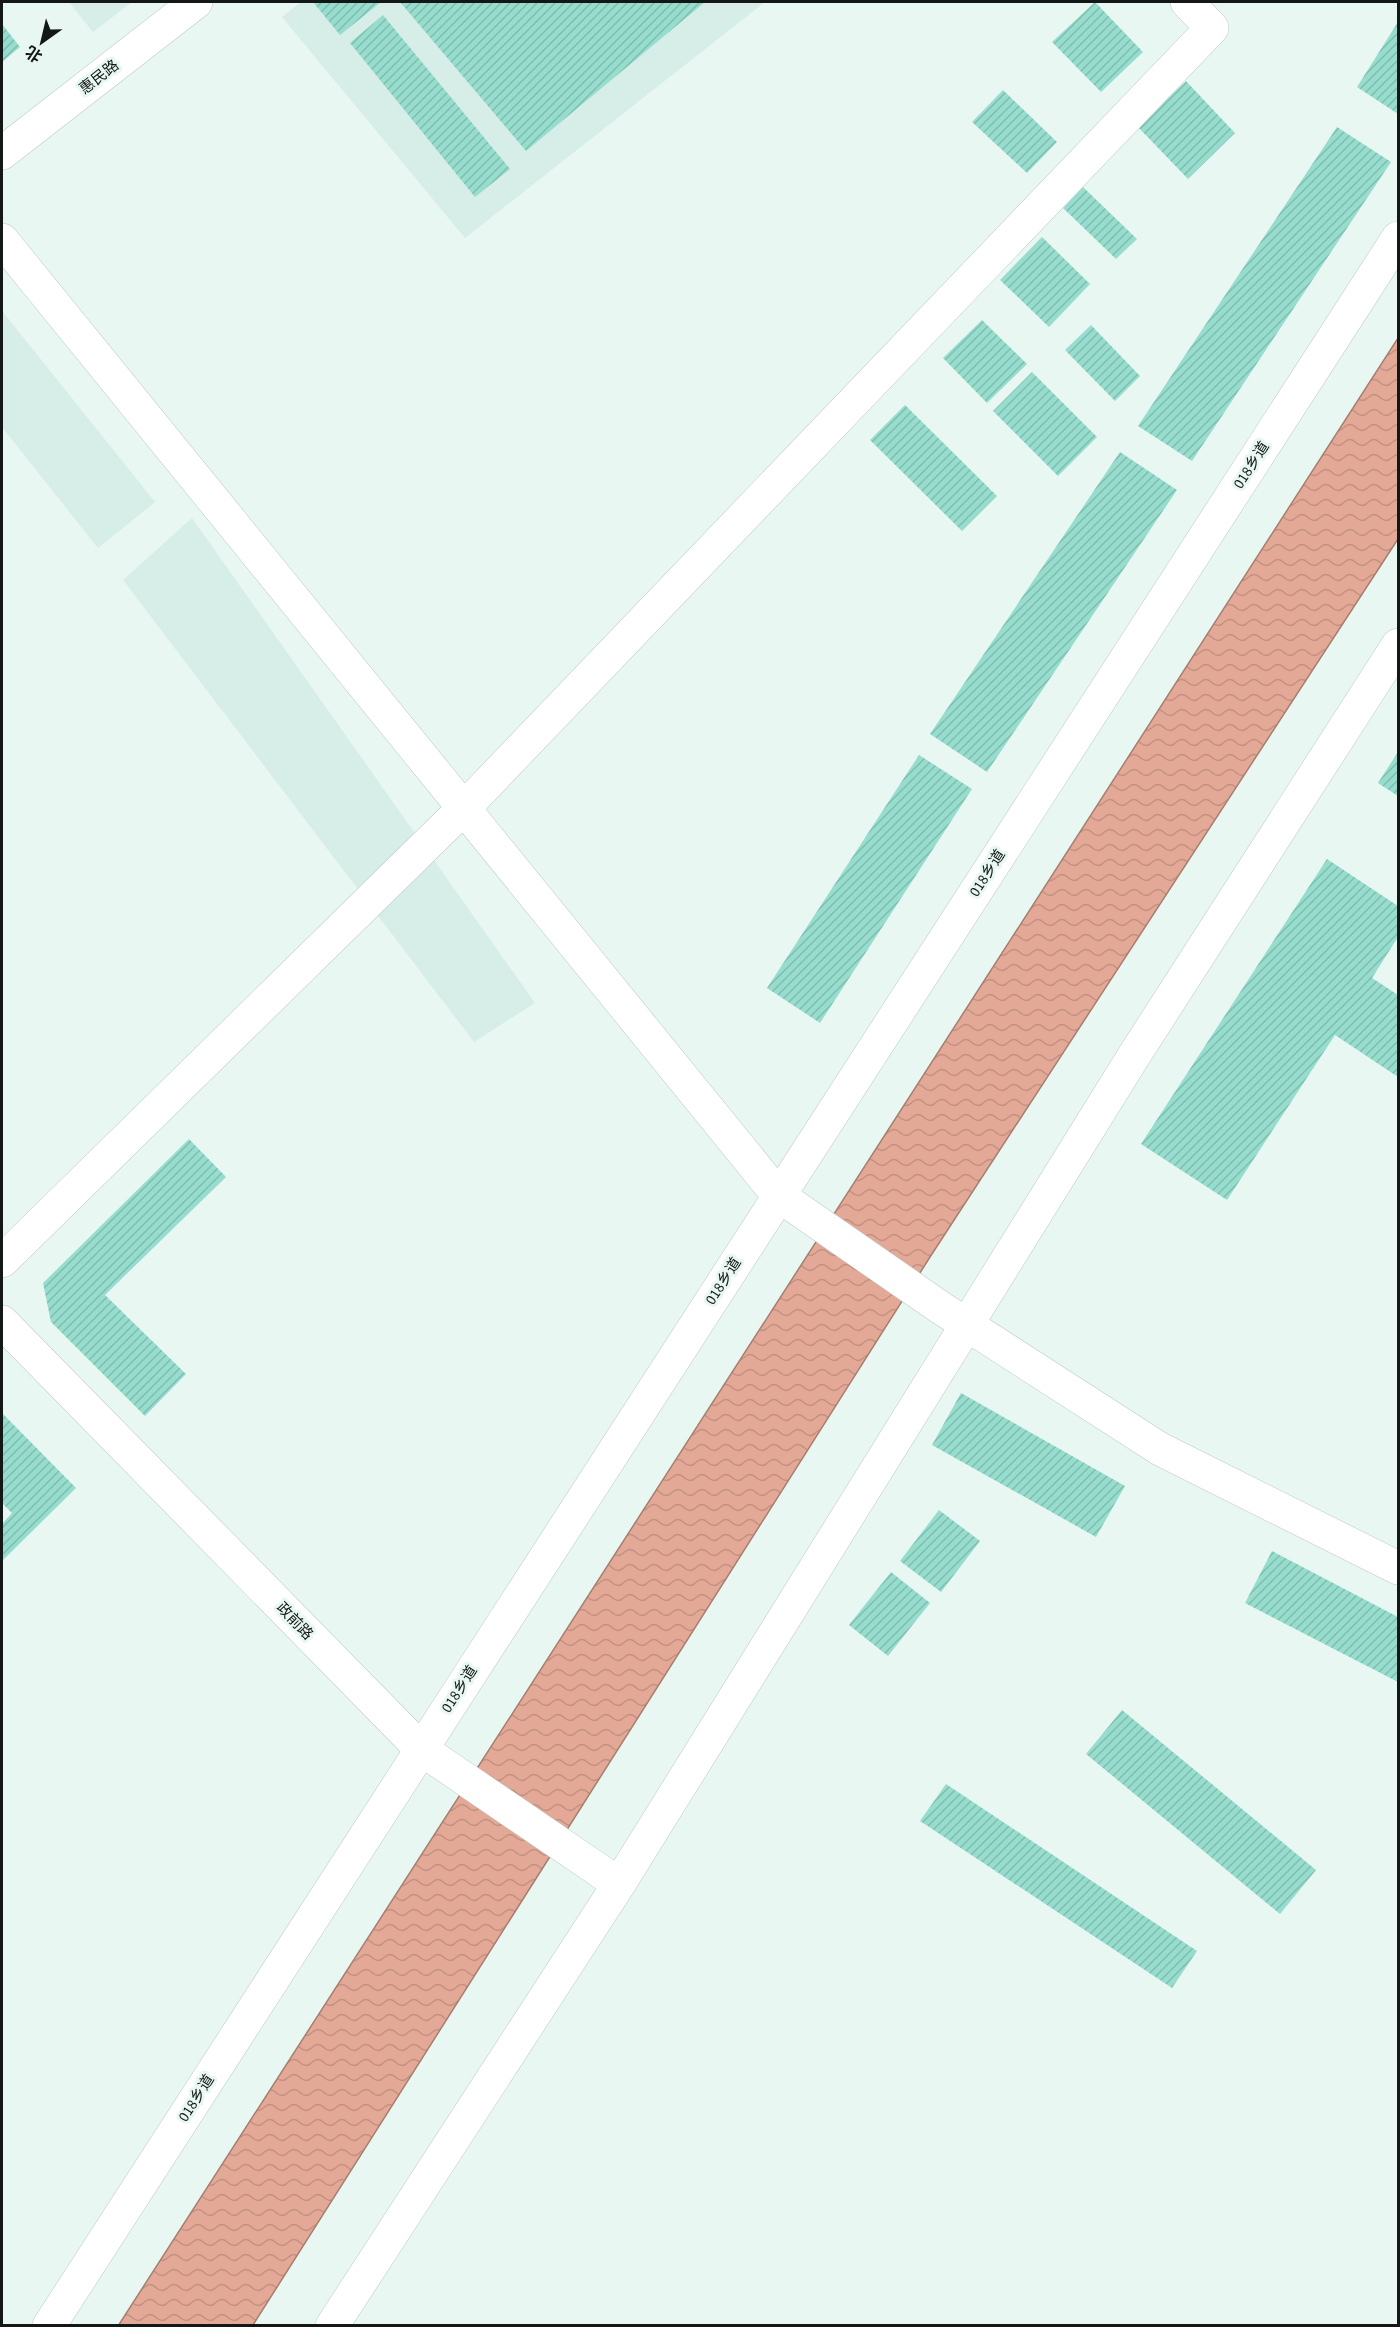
<svg xmlns="http://www.w3.org/2000/svg" width="1400" height="2327" viewBox="0 0 1400 2327" font-family="'Source Sans 3','Noto Sans SC',sans-serif">
<defs>
<pattern id="water-waves" width="16" height="10" patternUnits="userSpaceOnUse" patternTransform="scale(1.5)"><rect width="16" height="10" fill="#e4a996"/><path d="M0 5q4-4 8 0t8 0" fill="none" stroke="#c39181"/></pattern>
<pattern id="building-hatch" width="6" height="6" patternUnits="userSpaceOnUse" patternTransform="scale(1.5)"><rect width="6" height="6" fill="#96ddce"/><path d="M-1 1l2-2M0 6l6-6M5 7l2-2" fill="none" stroke="#80bdb0"/></pattern>
</defs>
<rect width="100%" height="100%" fill="#e9f7f3"/>
<!-- built -->
<g fill="#d6ede8">
<polygon points="69,2 132,2 93,32"/>
<polygon points="301,2 765,2 465,238 282,17"/>
<polygon points="2,311 155,502 98,548 2,427"/>
<polygon points="192,518 535,1003 474,1042 123,580"/>
</g>
<!-- water -->
<polygon fill="url(#water-waves)" stroke="#a57e70" stroke-width="1.5" points="1398,338 1398,539 930,1257 253,2325 118,2326"/>
<!-- building -->
<g fill="url(#building-hatch)">
<polygon points="313,2 381,2 340,35"/>
<polygon points="400,2 705,2 526,151"/>
<polygon points="1095,2 1143,52 1101,92 1052,42"/>
<polygon points="383,15 510,169 475,197 350,43"/>
<polygon points="1398,22 1398,114 1357,87"/>
<polygon points="2,24 20,47 2,62"/>
<polygon points="1186,81 1235,133 1188,179 1138,127"/>
<polygon points="1003,90 1057,142 1027,173 972,122"/>
<polygon points="1337,127 1391,162 1192,461 1138,426"/>
<polygon points="1083,187 1137,239 1116,259 1063,208"/>
<polygon points="1042,237 1090,284 1049,327 1000,280"/>
<polygon points="982,320 1027,364 987,403 943,358"/>
<polygon points="1091,325 1140,376 1115,401 1065,350"/>
<polygon points="1032,372 1097,437 1058,476 993,411"/>
<polygon points="905,405 997,496 962,531 870,440"/>
<polygon points="1120,452 1177,490 987,772 930,734"/>
<polygon points="1398,752 1398,796 1378,783"/>
<polygon points="919,755 972,789 820,1023 767,988"/>
<polygon points="1327,859 1398,906 1398,937 1372,978 1398,995 1398,1077 1335,1035 1227,1200 1141,1144"/>
<polygon points="189,1139 226,1177 105,1295 186,1374 145,1416 51,1322 43,1283"/>
<polygon points="961,1393 1125,1486 1096,1537 932,1445"/>
<polygon points="2,1413 76,1488 2,1561 2,1524 12,1513 2,1503"/>
<polygon points="939,1510 980,1541 941,1592 900,1561"/>
<polygon points="1272,1551 1398,1617 1398,1682 1245,1603"/>
<polygon points="891,1572 930,1603 888,1656 849,1625"/>
<polygon points="1122,1710 1316,1870 1280,1914 1086,1754"/>
<polygon points="946,1784 1197,1951 1172,1988 920,1821"/>
</g>
<g fill="none" stroke-linecap="round" stroke-linejoin="round">
<!-- street casing -->
<g stroke="#bdcac7" stroke-width="34">
<g id="street">
<polyline points="2,153 196,2"/>
<polyline points="2,1261 465,807 1212,28 1187,2"/>
<polyline points="332,2326 619,1884 1135,1054 1398,645"/>
</g>
</g>
<!-- secondary casing -->
<g stroke="#bdcac7" stroke-width="34">
<g id="secondary">
<polyline points="2,240 778,1195 941,1308 1160,1449 1398,1568"/>
<polyline points="2,1322 421,1749 619,1884"/>
<polyline points="49,2326 1398,238"/>
</g>
</g>
<!-- street -->
<use href="#street" stroke="#fff" stroke-width="33"/>
<!-- secondary -->
<use href="#secondary" stroke="#fff" stroke-width="33"/>
</g>
<g text-anchor="middle" stroke-width="6" stroke-linejoin="round" paint-order="stroke">
<!-- street labels -->
<g font-size="15" fill="#131817" stroke="#e9f7f3">
<text transform="translate(99 77) rotate(-38)" y="5">惠民路</text>
<text transform="translate(1251 465) rotate(-57)" y="5">018乡道</text>
<text transform="translate(987 873) rotate(-57)" y="5">018乡道</text>
<text transform="translate(723 1281) rotate(-57)" y="5">018乡道</text>
<text transform="translate(295 1621) rotate(46)" y="5">政前路</text>
<text transform="translate(459 1689) rotate(-57)" y="5">018乡道</text>
<text transform="translate(196 2098) rotate(-57)" y="5">018乡道</text>
</g>
</g>
<!-- border -->
<rect width="1400" height="2327" fill="none" stroke="#131817" stroke-width="6"/>
<!-- north arrow -->
<g transform="translate(42 42) rotate(214)" stroke="#e9f7f3" stroke-width="4.5" paint-order="stroke">
<path d="M0-4.5L10 22L0 15L-10 22Z" fill="#131817"/>
<text y="-9" font-size="16" font-weight="bold" text-anchor="middle" fill="#131817">北</text>
</g>
</svg>
